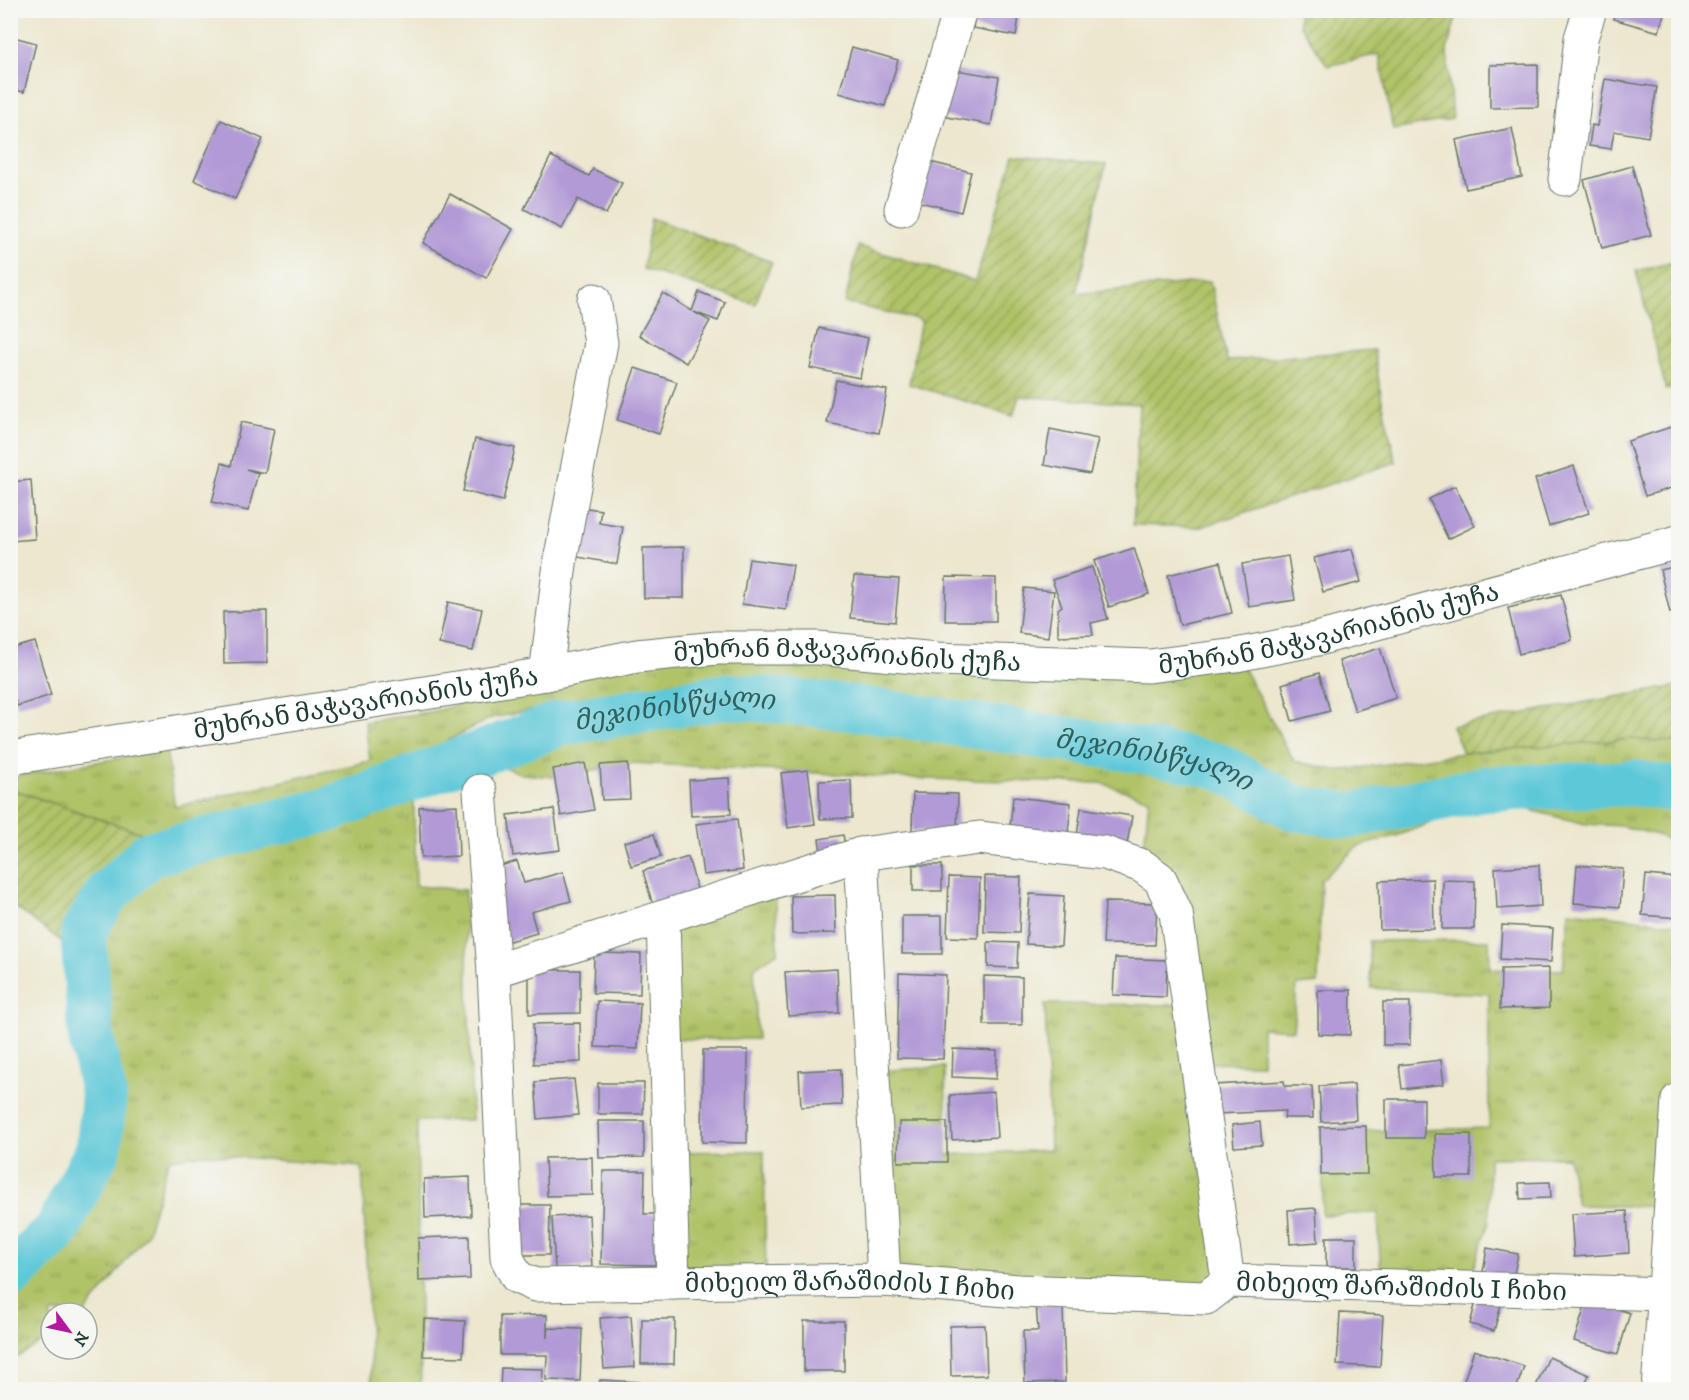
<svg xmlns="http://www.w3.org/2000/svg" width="1689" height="1400" viewBox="0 0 1689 1400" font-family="'IM FELL DW Pica','Noto Serif Georgian',serif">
<defs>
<pattern id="grass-tufts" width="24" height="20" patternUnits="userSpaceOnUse" patternTransform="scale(1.5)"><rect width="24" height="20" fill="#b0c367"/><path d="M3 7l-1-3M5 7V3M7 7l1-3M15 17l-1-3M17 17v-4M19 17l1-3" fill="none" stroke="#8fa056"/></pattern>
<pattern id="garden-furrows" width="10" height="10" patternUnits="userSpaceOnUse" patternTransform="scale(1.5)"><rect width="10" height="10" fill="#b0c367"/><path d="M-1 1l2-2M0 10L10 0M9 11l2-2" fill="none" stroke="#8fa056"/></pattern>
</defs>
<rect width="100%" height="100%" fill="#f6f6f2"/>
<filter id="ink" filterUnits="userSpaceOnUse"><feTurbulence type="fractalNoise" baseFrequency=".0167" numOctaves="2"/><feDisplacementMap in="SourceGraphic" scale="12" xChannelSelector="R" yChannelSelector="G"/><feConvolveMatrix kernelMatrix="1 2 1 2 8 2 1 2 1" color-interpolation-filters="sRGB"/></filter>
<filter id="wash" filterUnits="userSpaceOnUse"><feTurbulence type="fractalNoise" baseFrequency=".008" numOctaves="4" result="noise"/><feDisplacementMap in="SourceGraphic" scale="24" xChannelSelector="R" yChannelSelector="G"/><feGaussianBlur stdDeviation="1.35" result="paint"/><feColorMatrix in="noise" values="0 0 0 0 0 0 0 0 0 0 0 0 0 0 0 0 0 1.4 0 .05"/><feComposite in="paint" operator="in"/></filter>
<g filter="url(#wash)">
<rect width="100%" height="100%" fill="#ece7ce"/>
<!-- grass -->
<g fill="url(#grass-tufts)" stroke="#68804e" stroke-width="1.5">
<polygon points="1236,655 1294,761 1339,771 1463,753 1630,739 1678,742 1678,848 1661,836 1622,826 1586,824 1514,806 1469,808 1399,835 1357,847 1321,880 1318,983 1297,985 1293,1030 1262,1028 1262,1064 1198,1063 1228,1281 1206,1298 884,1280 873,1071 945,1067 947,1155 1050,1150 1045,1004 1189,1005 1176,913 1142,866 1149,799 1101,783 927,779 634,763 554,777 522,774 474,755 561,723 555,706 491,718 398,767 156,838 11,789 11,777 166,750 175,807 370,761 365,722 435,711 637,656"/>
<polygon points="413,778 416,886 465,890 472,1120 417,1121 421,1389 372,1389 362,1167 205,1154 169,1159 147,1234 85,1313 51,1313 51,1337 11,1361 10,1276 57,1230 99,1148 104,1096 91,1036 83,933 107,894 149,854 327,810"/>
<polygon points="775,881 778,952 754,968 757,1039 666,1039 663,917"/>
<polygon points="1569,911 1678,924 1678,1100 1672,1207 1577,1205 1568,1157 1489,1158 1489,1222 1466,1288 1381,1285 1378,1213 1322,1215 1325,1135 1376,1131 1489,1128 1489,994 1371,988 1369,941 1489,940 1490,969 1563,970"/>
<polygon points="764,1151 766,1282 673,1283 669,1152"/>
</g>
<!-- garden -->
<g fill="url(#garden-furrows)" stroke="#68804e" stroke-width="1.5">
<polygon points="1298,11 1458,11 1447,50 1452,119 1393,130 1379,54 1328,66 1300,26"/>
<polygon points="1014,156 1106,164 1076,294 1210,281 1227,361 1374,350 1382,401 1396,462 1201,527 1133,525 1139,404 1019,396 1013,416 909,384 921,320 845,303 858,246 975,281"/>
<polygon points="651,218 772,262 755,304 643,269"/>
<polygon points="1678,261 1678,386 1666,390 1636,271"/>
<polygon points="1678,686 1678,742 1630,739 1463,753 1452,726"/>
<polygon points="11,789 156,838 114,857 87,894 64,943 11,904"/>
</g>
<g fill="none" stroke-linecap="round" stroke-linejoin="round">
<!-- river -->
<path stroke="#5dc8d8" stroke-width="46" id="s1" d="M 10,1276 L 57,1230 L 99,1148 L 104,1096 L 91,1036 L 83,933 L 107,894 L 149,854 L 327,810 L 562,723 L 728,696 L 854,708 L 1151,752 L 1219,766 L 1295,808 L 1348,816 L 1484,789 L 1635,783 L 1678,790"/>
</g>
<g id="blocks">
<!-- building -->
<g fill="#b19ad6">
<polygon points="976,10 1020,10 1016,36 973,28"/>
<polygon points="1615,10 1665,10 1659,32 1613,19"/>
<polygon points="10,36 36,43 24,92 10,89"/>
<polygon points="852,47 898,60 885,106 839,93"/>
<polygon points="1538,64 1538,107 1490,108 1490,65"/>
<polygon points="950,69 999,77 991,125 941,116"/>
<polygon points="1605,79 1657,87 1648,137 1614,131 1611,149 1589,146 1592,125 1597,126"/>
<polygon points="221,120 263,139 235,199 194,180"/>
<polygon points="1512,128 1522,177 1466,189 1456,140"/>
<polygon points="551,156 589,176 593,169 622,183 606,214 578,199 562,229 524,209"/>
<polygon points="930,162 971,172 961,212 920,202"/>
<polygon points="1632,166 1651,235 1602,248 1584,180"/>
<polygon points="450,194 513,229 486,278 423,243"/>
<polygon points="699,292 725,302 718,321 694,312 710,321 686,363 639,335 663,293 692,311"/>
<polygon points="819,328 868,338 860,378 810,368"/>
<polygon points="635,368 677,382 659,434 617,420"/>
<polygon points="836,380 887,390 879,433 827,423"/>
<polygon points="241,422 274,429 265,473 246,469 258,473 248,511 212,502 222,463 231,466"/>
<polygon points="1674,426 1678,442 1678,486 1645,496 1628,441"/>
<polygon points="1050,429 1098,439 1090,474 1044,465"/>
<polygon points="475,439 515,448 503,501 463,491"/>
<polygon points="1574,466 1589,513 1549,526 1535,479"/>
<polygon points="31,480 35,539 10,541 10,482"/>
<polygon points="1455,486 1475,526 1448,539 1429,499"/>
<polygon points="580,507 601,510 599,523 623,527 617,564 572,556"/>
<polygon points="684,547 684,598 644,598 643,548"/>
<polygon points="1134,548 1149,594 1109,607 1094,561"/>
<polygon points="1352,549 1361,582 1323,592 1314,558"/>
<polygon points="1288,556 1295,600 1249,607 1242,564"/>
<polygon points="749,559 793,565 786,610 742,604"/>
<polygon points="1220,562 1232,613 1180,625 1168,575"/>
<polygon points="1678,566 1678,610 1670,613 1660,570"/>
<polygon points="1092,567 1108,619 1091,623 1093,635 1058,636 1058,609 1062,606 1052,580"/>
<polygon points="854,576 899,579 895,622 850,618"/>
<polygon points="946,577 996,578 996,621 945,621"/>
<polygon points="1024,588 1054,591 1048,637 1019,633"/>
<polygon points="1561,595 1572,640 1519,654 1508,608"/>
<polygon points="448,602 482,609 473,651 439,644"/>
<polygon points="267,611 267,663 224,664 223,612"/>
<polygon points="35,642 51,695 17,706 10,685 10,649"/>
<polygon points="1380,648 1396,698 1355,711 1339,661"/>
<polygon points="1319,673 1330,711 1292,721 1282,684"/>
<polygon points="585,763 594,810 561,816 553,769"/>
<polygon points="628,763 630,799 602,800 600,765"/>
<polygon points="808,770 815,824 788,828 781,773"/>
<polygon points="729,778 731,814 691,816 689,780"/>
<polygon points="851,780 852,818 820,819 819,781"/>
<polygon points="913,793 958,794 957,832 912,831"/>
<polygon points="1013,797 1071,803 1067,843 1009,836"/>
<polygon points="457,805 459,856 421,858 419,807"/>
<polygon points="1081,808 1132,816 1126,850 1076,842"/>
<polygon points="554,809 560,850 513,856 508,815"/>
<polygon points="737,819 743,870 703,875 696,824"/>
<polygon points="654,834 661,857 631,866 624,842"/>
<polygon points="843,835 847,855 822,859 819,839"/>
<polygon points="688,857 699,896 654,909 643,871"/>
<polygon points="517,861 524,883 563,872 571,901 531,912 537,933 506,942 487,870"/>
<rect x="913" y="865" width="29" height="26"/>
<polygon points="1539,865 1541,906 1497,909 1495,868"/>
<polygon points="1577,865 1623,869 1620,907 1574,903"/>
<polygon points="1646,875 1678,878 1678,918 1642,915"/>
<polygon points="985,876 1021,877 1019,933 984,932"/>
<polygon points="949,877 980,878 978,938 947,937"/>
<polygon points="1433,879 1434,929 1380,930 1379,881"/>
<polygon points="1443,880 1475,881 1474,929 1442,929"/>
<polygon points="1030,894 1064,896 1061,946 1026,944"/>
<polygon points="835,895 836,933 792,934 791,896"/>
<polygon points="1105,902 1157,903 1155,945 1103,944"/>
<rect x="902" y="916" width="40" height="38"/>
<polygon points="1502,925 1553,928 1551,962 1500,959"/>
<polygon points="988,942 1018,943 1017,968 988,967"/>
<polygon points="594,953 641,954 640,994 593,993"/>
<polygon points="1115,958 1167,960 1166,997 1113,995"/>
<polygon points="1549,968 1549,1008 1500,1009 1501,969"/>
<polygon points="837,969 839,1013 788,1016 785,972"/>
<polygon points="529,970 580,970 580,1013 529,1014"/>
<polygon points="899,973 946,975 943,1059 897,1058"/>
<polygon points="984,976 1022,977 1022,1025 984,1025"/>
<polygon points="1318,990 1351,990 1350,1035 1318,1034"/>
<polygon points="597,1001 640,1003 638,1049 595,1047"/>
<rect x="1383" y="1002" width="27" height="43"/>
<polygon points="580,1023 581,1062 534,1064 533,1024"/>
<polygon points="953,1049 997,1051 996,1079 952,1077"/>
<polygon points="703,1050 748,1050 747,1143 702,1142"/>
<polygon points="1441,1060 1444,1084 1402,1089 1399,1065"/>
<polygon points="841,1069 842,1105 801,1107 799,1071"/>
<polygon points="574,1079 578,1115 538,1119 535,1082"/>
<polygon points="1284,1081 1285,1086 1312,1086 1313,1118 1284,1118 1285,1111 1216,1114 1214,1085"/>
<polygon points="598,1083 644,1083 643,1114 598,1114"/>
<polygon points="1354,1084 1356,1120 1321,1122 1319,1086"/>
<polygon points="994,1092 997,1137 952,1140 950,1095"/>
<rect x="1386" y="1099" width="38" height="39"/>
<polygon points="598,1121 644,1121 644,1157 599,1158"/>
<polygon points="899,1122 947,1122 947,1162 898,1162"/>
<polygon points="1260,1122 1262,1145 1234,1147 1232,1125"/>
<polygon points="1366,1126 1367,1174 1321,1175 1320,1127"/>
<polygon points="1435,1134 1471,1134 1471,1177 1436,1177"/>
<polygon points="592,1157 593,1195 547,1196 545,1158"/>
<polygon points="603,1171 645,1171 644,1214 656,1214 655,1265 601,1264"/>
<polygon points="470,1177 471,1216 425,1218 424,1179"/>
<polygon points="1550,1182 1551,1198 1520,1199 1519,1183"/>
<polygon points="509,1205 550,1205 549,1255 508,1255"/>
<polygon points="1316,1208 1318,1242 1290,1244 1288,1210"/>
<polygon points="1627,1211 1629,1253 1574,1257 1571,1214"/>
<polygon points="589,1215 592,1267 555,1269 552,1217"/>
<polygon points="469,1236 470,1279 419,1281 418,1238"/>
<rect x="1326" y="1237" width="30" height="30"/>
<polygon points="1487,1248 1518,1254 1512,1284 1482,1278"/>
<polygon points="1478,1294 1502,1301 1494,1331 1470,1324"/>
<polygon points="1587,1300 1630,1313 1618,1354 1574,1341"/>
<polygon points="1063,1304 1065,1382 1025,1383 1023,1331 1038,1331 1036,1305"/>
<polygon points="1340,1313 1383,1315 1380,1367 1337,1365"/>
<polygon points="547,1315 547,1338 548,1328 582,1329 580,1381 546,1380 547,1355 500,1355 500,1316"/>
<polygon points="631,1316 635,1367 604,1369 600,1318"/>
<polygon points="424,1319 465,1321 463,1357 423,1356"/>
<polygon points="642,1319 675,1319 674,1364 641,1364"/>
<rect x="804" y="1321" width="40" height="50"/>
<polygon points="985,1325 987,1375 951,1376 950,1326"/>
<polygon points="1474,1350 1524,1366 1516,1390 1461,1390"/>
<polygon points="1549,1357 1589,1375 1582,1390 1544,1390 1536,1386"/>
<polygon points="501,1368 543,1369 542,1390 500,1390"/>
<polygon points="600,1380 640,1382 640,1390 599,1390"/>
</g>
</g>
</g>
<g filter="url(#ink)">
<use href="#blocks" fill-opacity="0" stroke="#67786a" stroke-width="1.5"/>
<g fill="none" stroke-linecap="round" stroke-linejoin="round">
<!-- minor casing -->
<g stroke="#67786a" stroke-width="35">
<g id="minor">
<polyline points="1565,179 1581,38 1590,10"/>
<polyline points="901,209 960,10"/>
<polyline points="546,674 561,556 601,343 594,300"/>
<path id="s2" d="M 10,758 L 546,674 L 637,656 L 717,648 L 817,648 L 937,659 L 1149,666 L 1236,655 L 1317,639 L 1678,542"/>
<path id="s3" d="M 480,791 L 494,971 L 507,1258 L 517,1277 L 535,1285 L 884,1280 L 1019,1291 L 1206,1298 L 1228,1281 L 1666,1294"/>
<polyline points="861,854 884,1280"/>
<polyline points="663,917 673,1283"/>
<polyline points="494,971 861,854 979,838 1105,853 1142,866 1160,879 1176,913 1228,1281"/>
<polyline points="1658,1390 1678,1100"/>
</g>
</g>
<!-- minor -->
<use href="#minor" stroke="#fff" stroke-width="33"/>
</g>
</g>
<g text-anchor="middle" stroke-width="6" stroke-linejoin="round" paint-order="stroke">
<!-- street labels -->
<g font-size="26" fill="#1f3d34" stroke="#f6f6f2">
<text dy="9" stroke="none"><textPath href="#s2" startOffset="1332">მუხრან მაჭავარიანის ქუჩა</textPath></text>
<text dy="9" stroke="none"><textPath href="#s2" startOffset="846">მუხრან მაჭავარიანის ქუჩა</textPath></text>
<text dy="9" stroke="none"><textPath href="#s2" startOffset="360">მუხრან მაჭავარიანის ქუჩა</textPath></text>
<text dy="9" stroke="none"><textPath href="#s3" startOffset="824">მიხეილ შარაშიძის I ჩიხი</textPath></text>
<text dy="9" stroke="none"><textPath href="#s3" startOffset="1382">მიხეილ შარაშიძის I ჩიხი</textPath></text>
</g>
<!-- water labels -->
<g font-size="27" font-style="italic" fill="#2e605d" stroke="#f6f6f2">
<text dy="9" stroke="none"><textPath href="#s1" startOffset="1026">მეჯინისწყალი</textPath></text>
<text dy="9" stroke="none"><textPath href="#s1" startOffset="1512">მეჯინისწყალი</textPath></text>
</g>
</g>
<!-- margin -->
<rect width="1689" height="1400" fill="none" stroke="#f6f6f2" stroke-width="36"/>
<!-- north arrow -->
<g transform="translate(69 1331) rotate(123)"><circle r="28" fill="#f6f6f2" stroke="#a0aca6" stroke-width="1.5"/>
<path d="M0-4.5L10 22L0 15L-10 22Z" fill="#b5179e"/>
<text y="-9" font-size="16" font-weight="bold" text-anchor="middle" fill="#1f3d34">N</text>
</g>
</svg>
